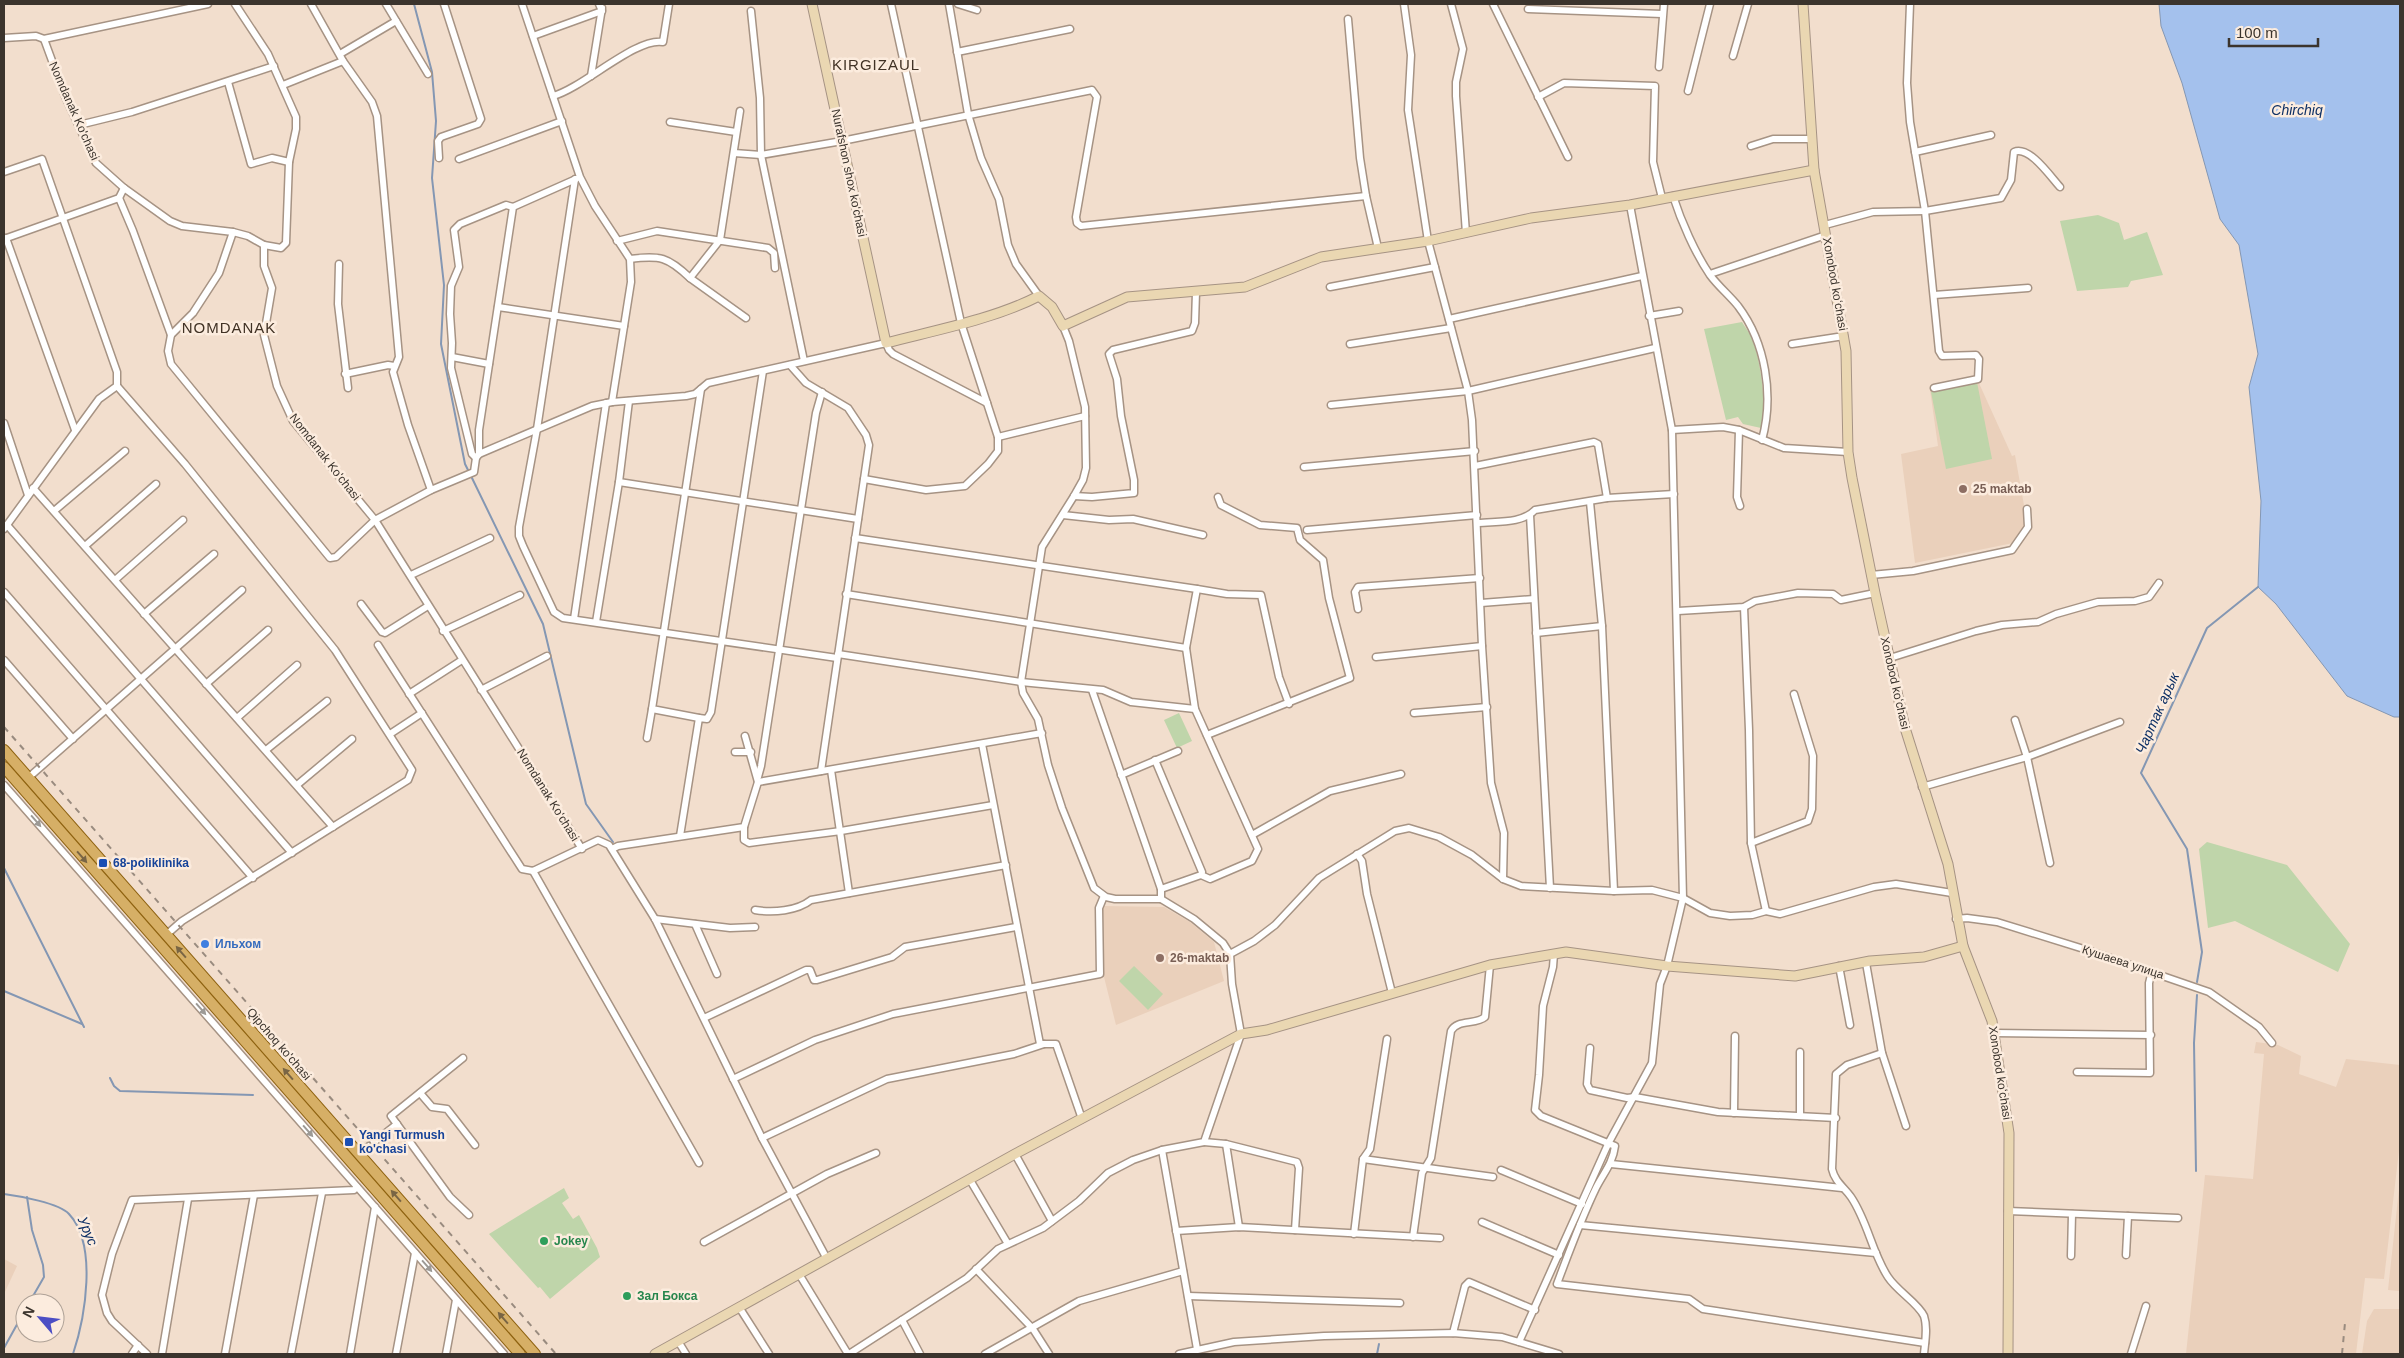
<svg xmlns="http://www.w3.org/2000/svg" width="2404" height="1358" viewBox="0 0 2404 1358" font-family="Helvetica,sans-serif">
<rect width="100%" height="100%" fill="#f2decd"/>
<!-- built -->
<g fill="#ead0bb">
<polygon points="1978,381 2012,456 2015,455 2027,522 2013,543 1915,563 1901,454 1938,446 1930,390"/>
<polygon points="1104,906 1164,907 1190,922 1214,942 1224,981 1116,1025 1103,973 1101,911"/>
<polygon points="2256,1042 2278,1045 2301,1056 2299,1074 2336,1087 2346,1059 2400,1065 2400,1142 2384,1279 2365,1278 2356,1354 2186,1354 2205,1175 2253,1179 2264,1054 2254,1053"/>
<polygon points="2400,1180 2400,1291 2388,1290"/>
<polygon points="4,1259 17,1266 4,1294"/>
<polygon points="2374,1309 2400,1309 2400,1354 2362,1354 2367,1321"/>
</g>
<!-- green -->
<g fill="#bfd5aa">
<polygon points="2098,215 2119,223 2124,240 2147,232 2163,275 2131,281 2128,287 2077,291 2060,221"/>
<path d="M 1742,322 C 1745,327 1750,333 1752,339 C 1761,361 1767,406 1761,428 L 1743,424 L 1738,417 L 1726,420 L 1704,329 Z"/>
<polygon points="1977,382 1992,459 1946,469 1931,392"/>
<polygon points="1179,713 1192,741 1177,748 1164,720"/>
<polygon points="2207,842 2287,865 2350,944 2338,972 2235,921 2208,928 2199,849"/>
<polygon points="1134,966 1163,994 1148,1010 1119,981"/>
<polygon points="564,1188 569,1198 562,1203 573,1219 579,1215 597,1248 600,1257 550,1299 540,1287 538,1288 489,1234"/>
</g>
<!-- water -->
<polygon fill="#a4c1ed" stroke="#8497b3" points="2159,4 2400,4 2400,717 2394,717 2347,696 2276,604 2258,587 2261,501 2249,387 2258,354 2239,245 2220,219 2182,83 2161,26"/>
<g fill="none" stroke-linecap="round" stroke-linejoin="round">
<!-- stream -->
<g stroke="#8497b3" stroke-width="2">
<polyline points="414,4 432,72 436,121 432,178 444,285 441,344 465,464 469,472"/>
<polyline points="471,476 543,624 586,804 613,842"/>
<polyline points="4,868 84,1027"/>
<polyline points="2197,982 2202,952 2187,849 2141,773 2207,628 2258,587"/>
<polyline points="4,991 82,1024"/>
<polyline points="110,1078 114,1086 120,1091 253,1095"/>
<polyline points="2196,1171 2194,1043 2197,995"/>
<path d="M 4,1194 C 19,1196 59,1203 69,1214 C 98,1245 85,1318 73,1354"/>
<polyline points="27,1197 32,1230 43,1265 44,1277 29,1303"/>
<polyline points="4,1348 25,1310"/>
<polyline points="1377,1354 1379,1344"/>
</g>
<!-- street casing -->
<g stroke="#a69384" stroke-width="9">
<g id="street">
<polyline points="235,4 268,54 296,117 296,129 289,162 286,243 281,248 264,245"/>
<polyline points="311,4 343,61 372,102 377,116 399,357 393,372 408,425 431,490"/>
<polyline points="386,4 428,74"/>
<polyline points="522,4 580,177 595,206 630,259 631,282 612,402"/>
<polyline points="949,4 968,114 981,158 999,199 1008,245 1016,264 1039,296"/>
<polyline points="958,4 977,10"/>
<polyline points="1404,4 1411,55 1408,110 1428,241 1468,391 1472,420 1482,646 1491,783 1504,833 1503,879"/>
<polyline points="1451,4 1463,49 1456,82 1456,96 1466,233"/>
<polyline points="1493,4 1568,157"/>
<polyline points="1910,4 1907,83 1910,122 1925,211 1939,351 1942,356 1976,355 1979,359 1978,379 1934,388"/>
<polyline points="1528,9 1662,14"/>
<polyline points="751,11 760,98 761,155 804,361"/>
<polyline points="1348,19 1360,158 1366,196 1378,248"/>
<polyline points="533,36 602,11 599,4"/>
<polyline points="4,38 36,36 44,39 208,4"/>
<polyline points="44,39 65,96 96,163 124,188 170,221 182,226 233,232 248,236 264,245 264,266 272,288 264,335 277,386 293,421 375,520 582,849"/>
<polyline points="957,52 1070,29"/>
<polyline points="340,54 396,21"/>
<polyline points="1733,56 1748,4"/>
<polyline points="1659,67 1664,4"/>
<polyline points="591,76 602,8"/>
<polyline points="228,82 251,164 272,158 289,162"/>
<polyline points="283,85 343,61"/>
<polyline points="1688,91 1710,4"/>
<path d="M 553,96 C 583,88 636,37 663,42 L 669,4"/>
<polyline points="1538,97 1564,83 1655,86 1653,162 1662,198"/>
<polyline points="740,111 720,240 690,278 746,318"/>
<polyline points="670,122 736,132"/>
<polyline points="79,125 132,112 274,66"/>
<polyline points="1751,146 1773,139 1811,139"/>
<polyline points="1915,152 1991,135"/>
<polyline points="734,153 761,155 842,141 1092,90 1097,97 1076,217 1077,223 1081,226 1366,196"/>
<polyline points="439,158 438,141 441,137 478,124 481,119 444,4"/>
<polyline points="459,159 562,121"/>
<polyline points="4,172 42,159 117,372 117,386 99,399 4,529"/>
<polyline points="575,179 537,429 519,527 519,536 523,546 554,612 563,618 837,658"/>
<path d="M 1673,196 C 1681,221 1695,253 1710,275 C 1718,286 1729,295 1738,306 C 1766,343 1774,396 1762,440"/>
<polyline points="119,198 133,231 171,335"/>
<path d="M 1825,225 L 1873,212 L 1925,211 L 2001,198 L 2011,180 L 2014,152 C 2029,145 2050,176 2060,187"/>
<polyline points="233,232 219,273 193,313 171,335 168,351 171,364 330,558 336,557 375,520 431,490 474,472 476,458 479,454 592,406 612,402 686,396 695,394 708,383 886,343 889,350 893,354 987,403"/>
<polyline points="6,238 75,430"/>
<polyline points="4,239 119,198 124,188"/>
<polyline points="617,241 657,231 768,248 774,253 775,268"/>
<path d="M 630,259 C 660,255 668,257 690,278"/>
<polyline points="339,264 338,304 348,388"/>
<polyline points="1710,274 1826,235"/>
<polyline points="1330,287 1435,267"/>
<polyline points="1934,295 2028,288"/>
<polyline points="498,307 624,326"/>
<polyline points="1649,316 1679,311"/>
<polyline points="1449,319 1642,276"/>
<polyline points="1350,344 1451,328"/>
<polyline points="1792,344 1844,336"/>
<polyline points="452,357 489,364"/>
<polyline points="790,365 806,383 848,408 866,435 869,445 821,771"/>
<polyline points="345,374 388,365 394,366"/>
<polyline points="117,386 185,464 335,650 412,770 408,780 182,921 166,935"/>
<polyline points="1331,405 1468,391 1655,348"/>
<polyline points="4,423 28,495"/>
<polyline points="1672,430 1723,427 1739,430 1784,448 1848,452"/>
<polyline points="1739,430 1737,497 1740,506"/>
<polyline points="998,437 1085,416"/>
<polyline points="479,454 479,430 513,207 576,179"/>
<polyline points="476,458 472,454 451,368 452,343 450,314 451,286 459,267 454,230 460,224 506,205 513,207"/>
<polyline points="1475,466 1594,442 1598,444 1607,498"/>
<polyline points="1304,467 1475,451"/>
<polyline points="864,479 926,490 965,486 988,464 998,451 998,437 961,323 891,4"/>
<polyline points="619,482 858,519"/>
<polyline points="33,488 333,827"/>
<polyline points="1074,496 1092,497 1134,493 1134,480 1121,416 1117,379 1109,354 1113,350 1192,331 1195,323 1196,292"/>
<polyline points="1590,502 1602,626 1614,891"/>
<polyline points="54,511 125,451"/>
<polyline points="1063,515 1109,520 1133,519 1203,535"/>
<polyline points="1530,515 1550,888"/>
<path d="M 1478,523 C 1496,521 1522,524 1535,510 L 1607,498 L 1674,494"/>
<polyline points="7,525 292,853"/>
<polyline points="1307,530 1477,515"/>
<polyline points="855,538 1197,589"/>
<polyline points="85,546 156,484"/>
<polyline points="411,575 490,538"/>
<polyline points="1871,575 1913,571 2012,550 2028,527 2027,509"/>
<polyline points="115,580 183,520"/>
<polyline points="4,592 253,878"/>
<polyline points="846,594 1186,648"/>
<polyline points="1481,603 1534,599"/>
<polyline points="361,604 382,632 385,633 428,606"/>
<polyline points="1744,607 1749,730 1751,843 1766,911"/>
<polyline points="1358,609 1355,592 1358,587 1480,578"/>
<polyline points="1678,611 1744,607 1755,601 1798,593 1833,594 1841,600 1875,593"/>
<polyline points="144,614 214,554"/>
<polyline points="574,619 606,403"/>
<polyline points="596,622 619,482 629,401"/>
<polyline points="443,631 520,595"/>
<polyline points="1536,633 1602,626"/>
<polyline points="378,645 522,869 533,871 598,840 609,845 655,919 762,1138 827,1259"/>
<polyline points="838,654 1021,682 1103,690 1131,702 1195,709"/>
<polyline points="1376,657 1482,646"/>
<polyline points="1890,658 1976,631 2002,625 2038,622 2056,614 2098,602 2135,601 2149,597 2159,583"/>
<polyline points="4,660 73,739"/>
<polyline points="206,684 268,630"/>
<polyline points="481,690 547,656"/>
<polyline points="1092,690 1161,889 1161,899"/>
<polyline points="409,694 462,660"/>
<polyline points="1414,713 1487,707"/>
<polyline points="237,718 297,665"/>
<polyline points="699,718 652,709 701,389"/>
<polyline points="2015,720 2027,757 2050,863"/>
<polyline points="390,734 422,713"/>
<polyline points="1207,735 1350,678 1329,598 1323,560 1300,540 1297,528 1260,525 1221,505 1218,497"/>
<polyline points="745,736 758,782 1042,733"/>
<polyline points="647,738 652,709"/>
<polyline points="982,744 1040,1044 1056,1044 1082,1119"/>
<polyline points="266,750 327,701"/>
<polyline points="735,752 751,752"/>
<polyline points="1155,760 1202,872 1201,875 1161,889"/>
<polyline points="831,770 849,893"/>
<polyline points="1121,775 1178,751"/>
<polyline points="758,777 761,766 816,413 822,392"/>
<polyline points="28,778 242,590"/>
<polyline points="4,785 504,1354"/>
<polyline points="297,785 352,739"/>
<polyline points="1922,787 2027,757 2120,722"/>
<polyline points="744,827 744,840 749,843 841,831 993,805"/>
<polyline points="1252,835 1330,791 1401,774"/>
<polyline points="680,836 699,718 707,719 711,712 763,371"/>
<polyline points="1751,843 1808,821 1812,809 1813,756 1794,694"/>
<polyline points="612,849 618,846 744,827 758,782"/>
<polyline points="1357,854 1362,861 1367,894 1392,993"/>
<polyline points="533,871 699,1163"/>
<polyline points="1201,875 1210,879 1252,861 1258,849 1195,709 1186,648 1197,589 1227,594 1261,595 1279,677 1289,704"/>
<path d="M 755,910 C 773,913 797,911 811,900 L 1006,865"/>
<polyline points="655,919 730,928 755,927"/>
<polyline points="1956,919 1967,918 1997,922 2087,950 2209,992 2259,1027 2272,1043"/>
<polyline points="695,924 717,974"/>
<polyline points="1230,954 1254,941 1275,925 1319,878 1395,831 1409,828 1439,837 1472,855 1503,879 1521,886 1614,891 1652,890 1683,898 1710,913 1730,916 1752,915 1766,911 1780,914 1874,887 1896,884 1952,893"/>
<path d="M 1554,954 L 1553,967 L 1543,1006 L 1539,1075 L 1535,1110 L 1541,1116 L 1615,1146 C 1613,1163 1603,1174 1596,1188 C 1581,1219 1569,1252 1557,1284 L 1689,1299 L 1703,1309 L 1925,1343"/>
<polyline points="1866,963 1882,1053 1906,1126"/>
<polyline points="1839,966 1850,1025"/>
<polyline points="704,1018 806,970 810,970 814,980 817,980 892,957 905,947 1016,927"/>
<polyline points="1994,1033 2151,1035"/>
<polyline points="1590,1048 1587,1084 1590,1090 1627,1098 1635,1097 1718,1112 1836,1118"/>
<path d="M 1882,1053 L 1847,1065 L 1836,1074 L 1832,1169 C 1835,1182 1844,1187 1851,1197 C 1868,1222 1872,1253 1888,1277 C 1897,1291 1918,1303 1924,1316 C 1928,1328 1925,1342 1924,1354"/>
<polyline points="463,1058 391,1116 450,1197 469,1215"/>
<polyline points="2077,1072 2150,1073 2149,983 2152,971"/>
<polyline points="733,1079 815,1040 893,1014 1100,974 1099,908 1104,896"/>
<polyline points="420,1093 432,1107 447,1109 475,1145"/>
<polyline points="1734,1113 1735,1036"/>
<polyline points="1800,1116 1800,1052"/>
<polyline points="762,1138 887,1079 1014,1054 1044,1044"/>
<polyline points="1204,1142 1226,1144 1297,1162 1299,1168 1295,1230"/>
<polyline points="1226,1144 1239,1227"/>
<polyline points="1162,1150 1197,1349"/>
<polyline points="359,1154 397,1124"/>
<polyline points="1015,1154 1052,1221"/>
<polyline points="1363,1159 1493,1177"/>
<polyline points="1611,1164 1842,1188"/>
<polyline points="1501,1170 1582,1204"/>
<polyline points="970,1180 1008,1244"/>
<polyline points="2008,1211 2178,1218"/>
<polyline points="1482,1222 1559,1255"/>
<polyline points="1580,1225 1876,1253"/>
<polyline points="1176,1231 1239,1227 1440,1238"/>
<polyline points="1354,1234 1363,1159 1370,1149 1387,1039"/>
<path d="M 1413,1237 L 1422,1173 L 1431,1158 L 1451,1031 C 1457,1019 1476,1025 1485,1017 L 1490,965"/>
<polyline points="704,1242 827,1174 876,1153"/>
<polyline points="2126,1255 2128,1216"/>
<polyline points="2071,1256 2072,1214"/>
<polyline points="976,1269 1033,1329 1049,1354"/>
<polyline points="799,1274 848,1354"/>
<polyline points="1188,1296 1400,1303"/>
<polyline points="739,1307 769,1354"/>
<polyline points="902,1320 920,1354"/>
<polyline points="1453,1333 1465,1286 1469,1282 1535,1310"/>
<polyline points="678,1341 686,1354"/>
<polyline points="1519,1342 1609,1142 1652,1063 1660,984 1667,966 1683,898 1672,430 1630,205"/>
<polyline points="132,1354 138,1345"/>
<polyline points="147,1354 112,1321 107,1313 102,1295 112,1254 132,1200 354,1190 357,1187"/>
<polyline points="162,1354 188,1199"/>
<polyline points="225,1354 254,1195"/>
<polyline points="291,1354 322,1193"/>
<polyline points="350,1354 375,1207"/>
<polyline points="396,1354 415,1253"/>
<polyline points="446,1354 456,1300"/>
<polyline points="849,1354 967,1278 998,1249 1043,1228 1079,1201 1108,1173 1133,1160 1162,1150 1204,1142 1241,1034 1232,984 1230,954 1223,943 1194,919 1161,899 1115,899 1106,897 1094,888 1062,808 1048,765 1038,719 1023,693 1021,682 1042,547 1074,496 1083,480 1086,468 1085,407 1069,341 1063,326"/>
<polyline points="985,1354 1079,1301 1183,1271"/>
<polyline points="1179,1354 1234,1342 1324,1336 1453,1333 1502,1337 1559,1354"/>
<polyline points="2131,1354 2146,1306"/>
</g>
</g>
<!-- secondary casing -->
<g stroke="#a69384" stroke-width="11">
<g id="secondary">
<path d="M 812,4 L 886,343 C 936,330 994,319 1039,296 L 1052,307 L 1063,326 L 1127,297 L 1245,287 L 1321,257 L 1428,241 L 1531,218 L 1630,205 L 1814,170"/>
<polyline points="1803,4 1814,170 1846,351 1848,452 1852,478 1875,593 1905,728 1948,864 1963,946 1992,1021 2009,1133 2008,1354"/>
<polyline points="655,1354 1015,1154 1241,1034 1267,1030 1490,965 1566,952 1667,966 1795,976 1870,961 1924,957 1963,946"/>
</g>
</g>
<!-- primary casing -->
<g stroke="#8e6210" stroke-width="12">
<g id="primary">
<polyline points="4,750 535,1354"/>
<polyline points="4,767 520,1354"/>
</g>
</g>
<!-- street -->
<use href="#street" stroke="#fff" stroke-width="6"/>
<!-- secondary -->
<use href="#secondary" stroke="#ead7b2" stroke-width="9"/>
<!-- primary -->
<use href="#primary" stroke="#d6af66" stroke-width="10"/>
<!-- rail -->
<g stroke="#998b7f" stroke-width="2" stroke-dasharray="6 6" stroke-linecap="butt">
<polyline points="4,727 556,1354"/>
<polyline points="2342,1354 2345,1323"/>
</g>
</g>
<!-- one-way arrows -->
<defs><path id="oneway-solid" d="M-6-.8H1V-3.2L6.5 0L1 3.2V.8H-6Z" transform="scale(1.25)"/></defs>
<g fill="#9d9a96">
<use href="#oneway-solid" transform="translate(36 821) rotate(49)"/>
<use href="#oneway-solid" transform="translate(201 1009) rotate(49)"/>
<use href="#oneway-solid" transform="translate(308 1131) rotate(49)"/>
<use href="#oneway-solid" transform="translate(427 1266) rotate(49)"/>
</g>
<g fill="#796544">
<use href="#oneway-solid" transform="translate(82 857) rotate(49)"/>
<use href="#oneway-solid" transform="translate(181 952) rotate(-131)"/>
<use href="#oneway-solid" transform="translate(288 1074) rotate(-131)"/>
<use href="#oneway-solid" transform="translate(396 1196) rotate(-131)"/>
<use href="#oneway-solid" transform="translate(503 1318) rotate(-131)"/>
</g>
<!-- markers -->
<g fill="#8d6e63" stroke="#fcecde" stroke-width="2">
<circle cx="1963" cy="489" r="5"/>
<circle cx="1160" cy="958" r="5"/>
</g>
<g fill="#1a4fb4" stroke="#fcecde" stroke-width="2">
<rect x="98" y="858" width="10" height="10" rx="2.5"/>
<rect x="344" y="1137" width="10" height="10" rx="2.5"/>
</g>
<circle fill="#3f7fe0" stroke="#fcecde" stroke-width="2" cx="205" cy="944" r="5"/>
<g fill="#2e9e5b" stroke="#fcecde" stroke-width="2">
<circle cx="544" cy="1241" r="5"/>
<circle cx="627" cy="1296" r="5"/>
</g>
<g text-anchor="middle" stroke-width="5" stroke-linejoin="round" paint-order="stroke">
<!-- street labels -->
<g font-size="12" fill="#3b342d" stroke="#fcecde">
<text transform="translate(74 111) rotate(66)" y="4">Nomdanak Ko'chasi</text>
<text transform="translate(849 173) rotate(78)" y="4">Nurafshon shox ko'chasi</text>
<text transform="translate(1835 284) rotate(80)" y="4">Xonobod koʻchasi</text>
<text transform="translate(325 457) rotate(52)" y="4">Nomdanak Ko'chasi</text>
<text transform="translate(1895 683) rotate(77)" y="4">Xonobod koʻchasi</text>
<text transform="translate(548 795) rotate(58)" y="4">Nomdanak Ko'chasi</text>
<text transform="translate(2123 962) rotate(18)" y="4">Кушаева улица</text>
<text transform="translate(279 1044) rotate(49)" y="4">Qipchoq ko'chasi</text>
<text transform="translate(2000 1073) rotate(81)" y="4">Xonobod koʻchasi</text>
</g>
<!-- education labels -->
<g font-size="12" font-weight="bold" fill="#785e54" stroke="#fcecde" text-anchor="start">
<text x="1973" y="493">25 maktab</text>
<text x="1170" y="962">26-maktab</text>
</g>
<!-- transit labels -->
<g font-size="12" font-weight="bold" fill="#164399" stroke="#fcecde" text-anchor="start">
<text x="113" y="867">68-poliklinika</text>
<text x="359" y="1139">Yangi Turmush<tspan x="359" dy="14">ko'chasi</tspan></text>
</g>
<!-- shop labels -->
<g font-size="12" font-weight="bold" fill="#366cbe" stroke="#fcecde" text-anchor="start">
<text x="215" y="948">Ильхом</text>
</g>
<!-- leisure labels -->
<g font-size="12" font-weight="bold" fill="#27864d" stroke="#fcecde" text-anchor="start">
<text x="554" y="1245">Jokey</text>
<text x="637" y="1300">Зал Бокса</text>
</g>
<!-- water labels -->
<g font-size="14" font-style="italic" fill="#0e3065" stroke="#fcecde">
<text x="2297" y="115">Chirchiq</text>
<text transform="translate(2157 713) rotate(-66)" y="5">Чартак арык</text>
<text transform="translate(88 1231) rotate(67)" y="5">Урус</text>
</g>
<!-- quarter labels -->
<g font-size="15" letter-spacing="1" fill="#413225" stroke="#fcecde">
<text x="876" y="70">KIRGIZAUL</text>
<text x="229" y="333">NOMDANAK</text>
</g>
</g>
<!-- border -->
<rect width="2404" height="1358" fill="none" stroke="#3b342d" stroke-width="10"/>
<!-- north arrow -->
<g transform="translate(40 1318) rotate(298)"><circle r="24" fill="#fcecde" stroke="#afa297"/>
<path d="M0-4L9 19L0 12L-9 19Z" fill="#4c4ec4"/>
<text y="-8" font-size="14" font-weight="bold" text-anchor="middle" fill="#3b342d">N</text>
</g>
<!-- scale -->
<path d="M2229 38v8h89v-8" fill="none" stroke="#3b342d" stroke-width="2.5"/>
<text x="2236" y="38" font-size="15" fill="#3b342d" stroke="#fcecde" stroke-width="4" paint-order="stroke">100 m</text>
</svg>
